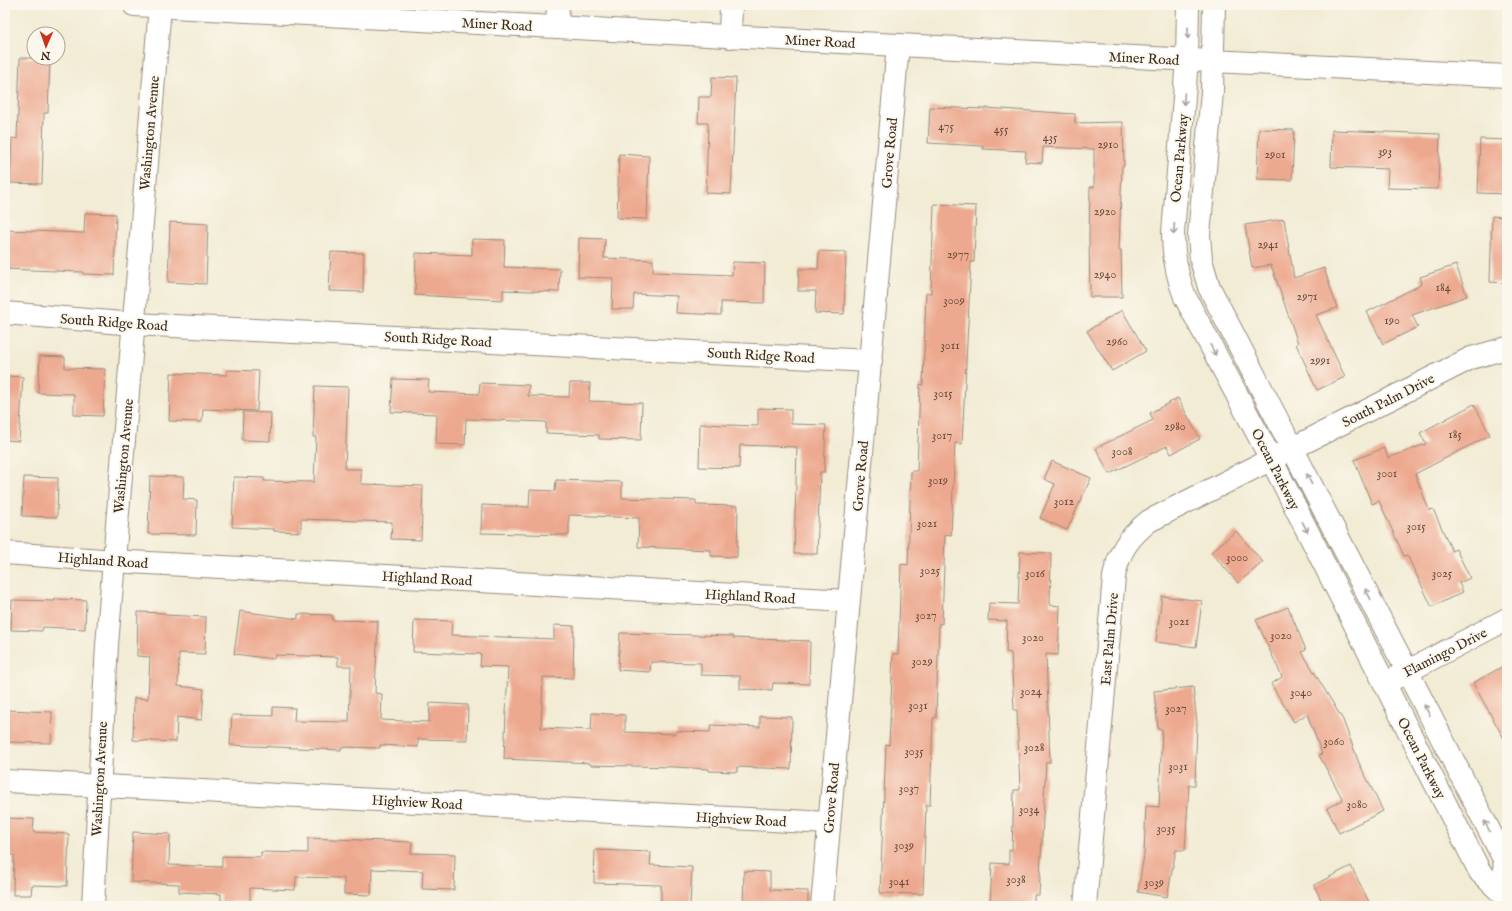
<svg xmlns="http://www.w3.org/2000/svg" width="1512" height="911" viewBox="0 0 1512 911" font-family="'IM FELL English',serif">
<rect width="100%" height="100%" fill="#fbf7ec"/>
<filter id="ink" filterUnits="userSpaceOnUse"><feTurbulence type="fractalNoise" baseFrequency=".025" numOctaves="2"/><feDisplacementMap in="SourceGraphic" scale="8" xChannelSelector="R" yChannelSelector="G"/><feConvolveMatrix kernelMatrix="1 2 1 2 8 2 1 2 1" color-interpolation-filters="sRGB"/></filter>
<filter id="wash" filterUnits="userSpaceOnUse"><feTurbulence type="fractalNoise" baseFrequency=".012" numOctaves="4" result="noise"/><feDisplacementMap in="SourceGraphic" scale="16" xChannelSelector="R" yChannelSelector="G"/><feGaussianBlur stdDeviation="0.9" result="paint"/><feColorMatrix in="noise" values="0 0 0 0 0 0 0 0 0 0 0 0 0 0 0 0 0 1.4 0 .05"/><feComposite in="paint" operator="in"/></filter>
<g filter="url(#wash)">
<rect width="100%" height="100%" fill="#f2ecd5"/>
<g id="blocks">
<!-- building -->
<g fill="#eda98f">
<polygon points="20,58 50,58 48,113 44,113 42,184 10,183 12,138 17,139"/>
<polygon points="712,77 736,78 731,194 706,193 708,123 698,123 699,97 711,97"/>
<polygon points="930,107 986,109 986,108 1075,114 1075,123 1123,122 1124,166 1122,166 1119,250 1121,250 1122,297 1090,297 1089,237 1090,187 1094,187 1094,149 1043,147 1042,163 1025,162 1026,151 983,149 983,146 928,143"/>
<polygon points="1259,129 1294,130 1292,180 1257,179"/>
<polygon points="1332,130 1440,134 1438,189 1387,188 1388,169 1331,167"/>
<polygon points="1480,139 1507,140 1507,194 1478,193"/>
<polygon points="619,154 649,156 647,219 617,218"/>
<polygon points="934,204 976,206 974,262 971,262 962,444 955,443 951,535 945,534 942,624 939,623 936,718 933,718 930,805 926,805 923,894 880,893 886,744 889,745 893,654 898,654 901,564 908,565 911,471 917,471 920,384 923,385 926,293 931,293"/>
<polygon points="85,213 116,214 114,275 83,274 83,272 5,269 5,230 84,233"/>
<polygon points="1492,216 1507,217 1507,283 1490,282"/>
<polygon points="1284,219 1294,278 1324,268 1337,308 1316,315 1345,377 1317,390 1296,344 1298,343 1271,265 1252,268 1245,225"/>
<polygon points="170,222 208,224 206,284 168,282"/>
<polygon points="579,238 605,239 604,258 653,260 653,272 732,275 733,262 765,263 764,303 721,302 721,315 676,313 677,296 634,294 633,309 612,309 613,278 578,277"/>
<polygon points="472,239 505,240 504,267 560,269 559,292 503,290 503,300 415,295 416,253 472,255"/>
<polygon points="819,251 846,252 844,314 815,313 816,291 798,291 799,269 818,269"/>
<polygon points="331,252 364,253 363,292 329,291"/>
<polygon points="1456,265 1467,296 1412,315 1418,327 1383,344 1367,312 1422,284 1420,277"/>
<polygon points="1122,310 1146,351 1112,371 1087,331"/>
<polygon points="40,356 65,357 65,368 105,369 103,416 74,415 74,394 38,393"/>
<polygon points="227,370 259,371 257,411 203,409 202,422 169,421 171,373 227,375"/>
<polygon points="5,376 23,377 19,441 5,440"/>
<polygon points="393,379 429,380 428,392 479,394 480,383 529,385 528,396 569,397 570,383 590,383 589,401 642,403 641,440 599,439 599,435 546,433 546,422 466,419 465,445 436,444 437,414 391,412"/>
<polygon points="315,386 348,387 345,469 361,469 361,484 423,486 421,540 391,539 392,522 301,519 301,532 274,531 274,529 232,527 234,477 264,478 264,481 314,482 316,437 313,437"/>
<polygon points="1178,398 1200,439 1171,454 1167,446 1109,474 1096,448 1153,420 1150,413"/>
<polygon points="1474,404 1490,435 1415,474 1429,510 1433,509 1452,551 1456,549 1470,578 1459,583 1463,592 1432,607 1407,555 1404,556 1379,501 1372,504 1354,460 1384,448 1388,458 1426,444 1420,433"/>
<polygon points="758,408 791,409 791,424 826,425 824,472 820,472 817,554 794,554 797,447 740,445 739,468 699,467 700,424 758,426"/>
<polygon points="243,412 271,413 270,441 242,440"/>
<polygon points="1052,461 1091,478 1067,530 1040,518 1055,484 1044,479"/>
<polygon points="150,476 184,477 183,499 197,500 196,535 148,534"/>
<polygon points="24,477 58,478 57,517 22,516"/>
<polygon points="556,480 622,482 622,498 696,500 696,505 738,506 737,557 711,556 711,550 638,547 639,518 569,515 569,535 481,533 482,505 529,507 530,490 555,491"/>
<polygon points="1236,531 1263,562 1238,583 1211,552"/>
<polygon points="1020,552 1051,553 1050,605 1060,606 1058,655 1046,654 1050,762 1046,762 1039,895 1034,895 1034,906 990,906 992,863 1009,864 1009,850 1012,850 1014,790 1020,790 1017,710 1014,710 1011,653 1006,652 1007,621 988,620 989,603 1018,604"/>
<polygon points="1162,596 1202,601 1196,647 1156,642"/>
<polygon points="55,599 86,600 85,629 43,627 42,631 11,630 12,600 55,601"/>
<polygon points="1288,607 1306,650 1302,652 1343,720 1359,763 1383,811 1339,833 1327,808 1343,800 1319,755 1322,754 1307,714 1294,722 1271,684 1282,677 1256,620"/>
<polygon points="240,611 298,619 298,614 332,615 332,620 378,621 375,693 382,694 381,720 429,722 430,703 468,705 467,740 418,739 418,747 380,745 380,748 341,747 341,750 230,745 232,715 273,716 273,707 295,708 294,721 349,722 351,666 338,666 338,657 275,655 274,659 234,654"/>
<polygon points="138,612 165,613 165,615 206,617 205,654 179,653 178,686 204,689 202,720 177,717 176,742 133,740 134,698 148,699 150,657 137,656"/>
<polygon points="414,620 452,621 451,635 554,639 554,625 574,626 573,678 543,677 541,728 591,730 592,713 625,715 625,732 676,734 677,731 710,732 711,725 760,727 760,716 792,717 791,769 737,767 737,772 709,771 709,769 675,767 590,765 590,763 504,759 508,667 480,666 481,654 413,652"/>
<polygon points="620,633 733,636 733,638 810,641 809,684 773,683 772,690 740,689 740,676 701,675 701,663 651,662 650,672 618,670"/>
<polygon points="1507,664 1507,744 1473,683"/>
<polygon points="1193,687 1197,723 1195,785 1189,785 1185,850 1176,850 1167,897 1138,892 1144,855 1146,806 1159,807 1162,729 1158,729 1154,691"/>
<polygon points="7,710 52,712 51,743 6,742"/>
<polygon points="5,818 34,819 33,832 69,834 67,886 32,885 31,895 13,895 14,855 5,855"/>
<polygon points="133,832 170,834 169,865 222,867 222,856 261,857 261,852 308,853 308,838 412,842 411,853 455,854 454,890 422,889 423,871 372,869 371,895 344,894 344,878 296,877 295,890 250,888 250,902 221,901 221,894 179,892 179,884 131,882"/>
<polygon points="595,850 651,852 650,865 692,867 690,906 661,906 661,885 594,883"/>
<polygon points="1351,866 1371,906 1324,906 1314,885"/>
<polygon points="744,871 770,872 770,890 808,891 808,906 743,906"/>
</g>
</g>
</g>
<g filter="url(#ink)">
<use href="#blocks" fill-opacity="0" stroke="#968b7a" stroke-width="1"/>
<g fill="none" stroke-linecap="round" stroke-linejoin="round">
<!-- minor casing -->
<g stroke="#968b7a" stroke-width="24">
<g id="minor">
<polyline points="134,5 898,45 1507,76"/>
<path d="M 1188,5 L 1187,60 L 1173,233 C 1173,256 1177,276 1185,297 L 1271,459 L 1480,872 L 1507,898"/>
<polyline points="1214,5 1212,92 1199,235 1201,260 1209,287 1504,859 1507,889"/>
<polyline points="557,27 558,5"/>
<polyline points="730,37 731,5"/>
<polyline points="5,313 134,324 871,361"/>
<polyline points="5,553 130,562 848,601"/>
<polyline points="1395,678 1507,619"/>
<polyline points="5,781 829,823"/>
<polyline points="93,906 107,645 160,6"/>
<polyline points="822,906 898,45"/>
<path d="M 1085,906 L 1114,577 C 1119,551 1128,538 1149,521 L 1471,358 L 1507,348"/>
</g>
</g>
<!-- minor -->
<use href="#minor" stroke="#fff" stroke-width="22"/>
</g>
<!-- one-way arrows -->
<defs><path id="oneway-shaft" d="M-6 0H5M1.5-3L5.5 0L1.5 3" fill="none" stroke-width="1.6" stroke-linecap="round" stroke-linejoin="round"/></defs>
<g stroke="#a79f9a">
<use href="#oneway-shaft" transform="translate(1188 33) rotate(91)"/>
<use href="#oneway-shaft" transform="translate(1184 99) rotate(94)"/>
<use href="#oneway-shaft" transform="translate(1174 229) rotate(94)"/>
<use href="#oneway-shaft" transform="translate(1213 350) rotate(62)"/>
<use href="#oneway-shaft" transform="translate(1309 479) rotate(-117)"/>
<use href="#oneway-shaft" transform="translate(1305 527) rotate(63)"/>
<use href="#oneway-shaft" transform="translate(1368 594) rotate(-117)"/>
<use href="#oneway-shaft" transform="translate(1427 710) rotate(-117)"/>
<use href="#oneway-shaft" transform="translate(1487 826) rotate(-117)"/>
</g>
</g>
<g text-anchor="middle" stroke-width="4" stroke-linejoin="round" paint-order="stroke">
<!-- number labels -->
<g font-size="12" fill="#684a3a">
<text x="946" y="130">475</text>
<text x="1001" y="133">455</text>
<text x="1050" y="141">435</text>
<text x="1108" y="148">2910</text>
<text x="1385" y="155">393</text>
<text x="1275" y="158">2901</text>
<text x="1105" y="215">2920</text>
<text x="1268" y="248">2941</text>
<text x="958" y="258">2977</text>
<text x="1105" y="278">2940</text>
<text x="1443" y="291">184</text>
<text x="1307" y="300">2971</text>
<text x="954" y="304">3009</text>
<text x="1392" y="324">190</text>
<text x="1117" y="345">2960</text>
<text x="950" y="349">3011</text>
<text x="1320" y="364">2991</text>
<text x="943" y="397">3015</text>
<text x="1175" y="430">2980</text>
<text x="1455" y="438">185</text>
<text x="942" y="439">3017</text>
<text x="1122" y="455">3008</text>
<text x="1387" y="477">3001</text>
<text x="938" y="484">3019</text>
<text x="1064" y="505">3012</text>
<text x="927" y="527">3021</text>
<text x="1416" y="530">3015</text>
<text x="1237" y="561">3000</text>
<text x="930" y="574">3025</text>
<text x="1035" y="577">3016</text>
<text x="1442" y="577">3025</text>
<text x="926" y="619">3027</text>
<text x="1179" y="625">3021</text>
<text x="1281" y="639">3020</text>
<text x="1033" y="641">3020</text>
<text x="922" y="665">3029</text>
<text x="1031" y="695">3024</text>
<text x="1301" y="696">3040</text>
<text x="918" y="709">3031</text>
<text x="1176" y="712">3027</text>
<text x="1334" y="745">3060</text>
<text x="1034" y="751">3028</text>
<text x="914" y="755">3035</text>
<text x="1178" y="770">3031</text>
<text x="909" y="792">3037</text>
<text x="1357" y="808">3080</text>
<text x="1029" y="813">3034</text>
<text x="1166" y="832">3035</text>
<text x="904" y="849">3039</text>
<text x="1016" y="883">3038</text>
<text x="899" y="885">3041</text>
<text x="1154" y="886">3039</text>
</g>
<!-- street labels -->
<g font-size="14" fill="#3b2a1e" stroke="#fbf7ec">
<text transform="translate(497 24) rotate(3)" y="5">Miner Road</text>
<text transform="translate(820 41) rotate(3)" y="5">Miner Road</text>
<text transform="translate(1144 58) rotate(3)" y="5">Miner Road</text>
<text transform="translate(149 133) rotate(-85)" y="5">Washington Avenue</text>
<text transform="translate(889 153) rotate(-85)" y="5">Grove Road</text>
<text transform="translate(1179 158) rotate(-85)" y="5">Ocean Parkway</text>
<text transform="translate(114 322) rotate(4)" y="5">South Ridge Road</text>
<text transform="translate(438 339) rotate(3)" y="5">South Ridge Road</text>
<text transform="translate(761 355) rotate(3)" y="5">South Ridge Road</text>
<text transform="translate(1388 400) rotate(-27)" y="5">South Palm Drive</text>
<text transform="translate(123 456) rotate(-85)" y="5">Washington Avenue</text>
<text transform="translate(1276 469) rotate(63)" y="5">Ocean Parkway</text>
<text transform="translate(860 476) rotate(-85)" y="5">Grove Road</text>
<text transform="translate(103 560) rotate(4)" y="5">Highland Road</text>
<text transform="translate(427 578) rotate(3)" y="5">Highland Road</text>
<text transform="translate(750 596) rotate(3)" y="5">Highland Road</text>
<text transform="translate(1109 639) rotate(-85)" y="5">East Palm Drive</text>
<text transform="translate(1445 652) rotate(-27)" y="5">Flamingo Drive</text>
<text transform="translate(1422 758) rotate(63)" y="5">Ocean Parkway</text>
<text transform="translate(99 779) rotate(-87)" y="5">Washington Avenue</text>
<text transform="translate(831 798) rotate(-85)" y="5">Grove Road</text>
<text transform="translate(417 802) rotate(3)" y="5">Highview Road</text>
<text transform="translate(741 819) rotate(3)" y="5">Highview Road</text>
</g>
</g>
<!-- margin -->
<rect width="1512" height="911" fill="none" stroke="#fbf7ec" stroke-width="20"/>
<!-- north arrow -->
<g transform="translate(46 46) rotate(182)"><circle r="19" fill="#fbf7ec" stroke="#aea59a"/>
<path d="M0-3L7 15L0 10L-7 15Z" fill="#c8321e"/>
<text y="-6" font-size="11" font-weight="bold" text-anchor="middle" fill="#3b2a1e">N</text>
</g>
</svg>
